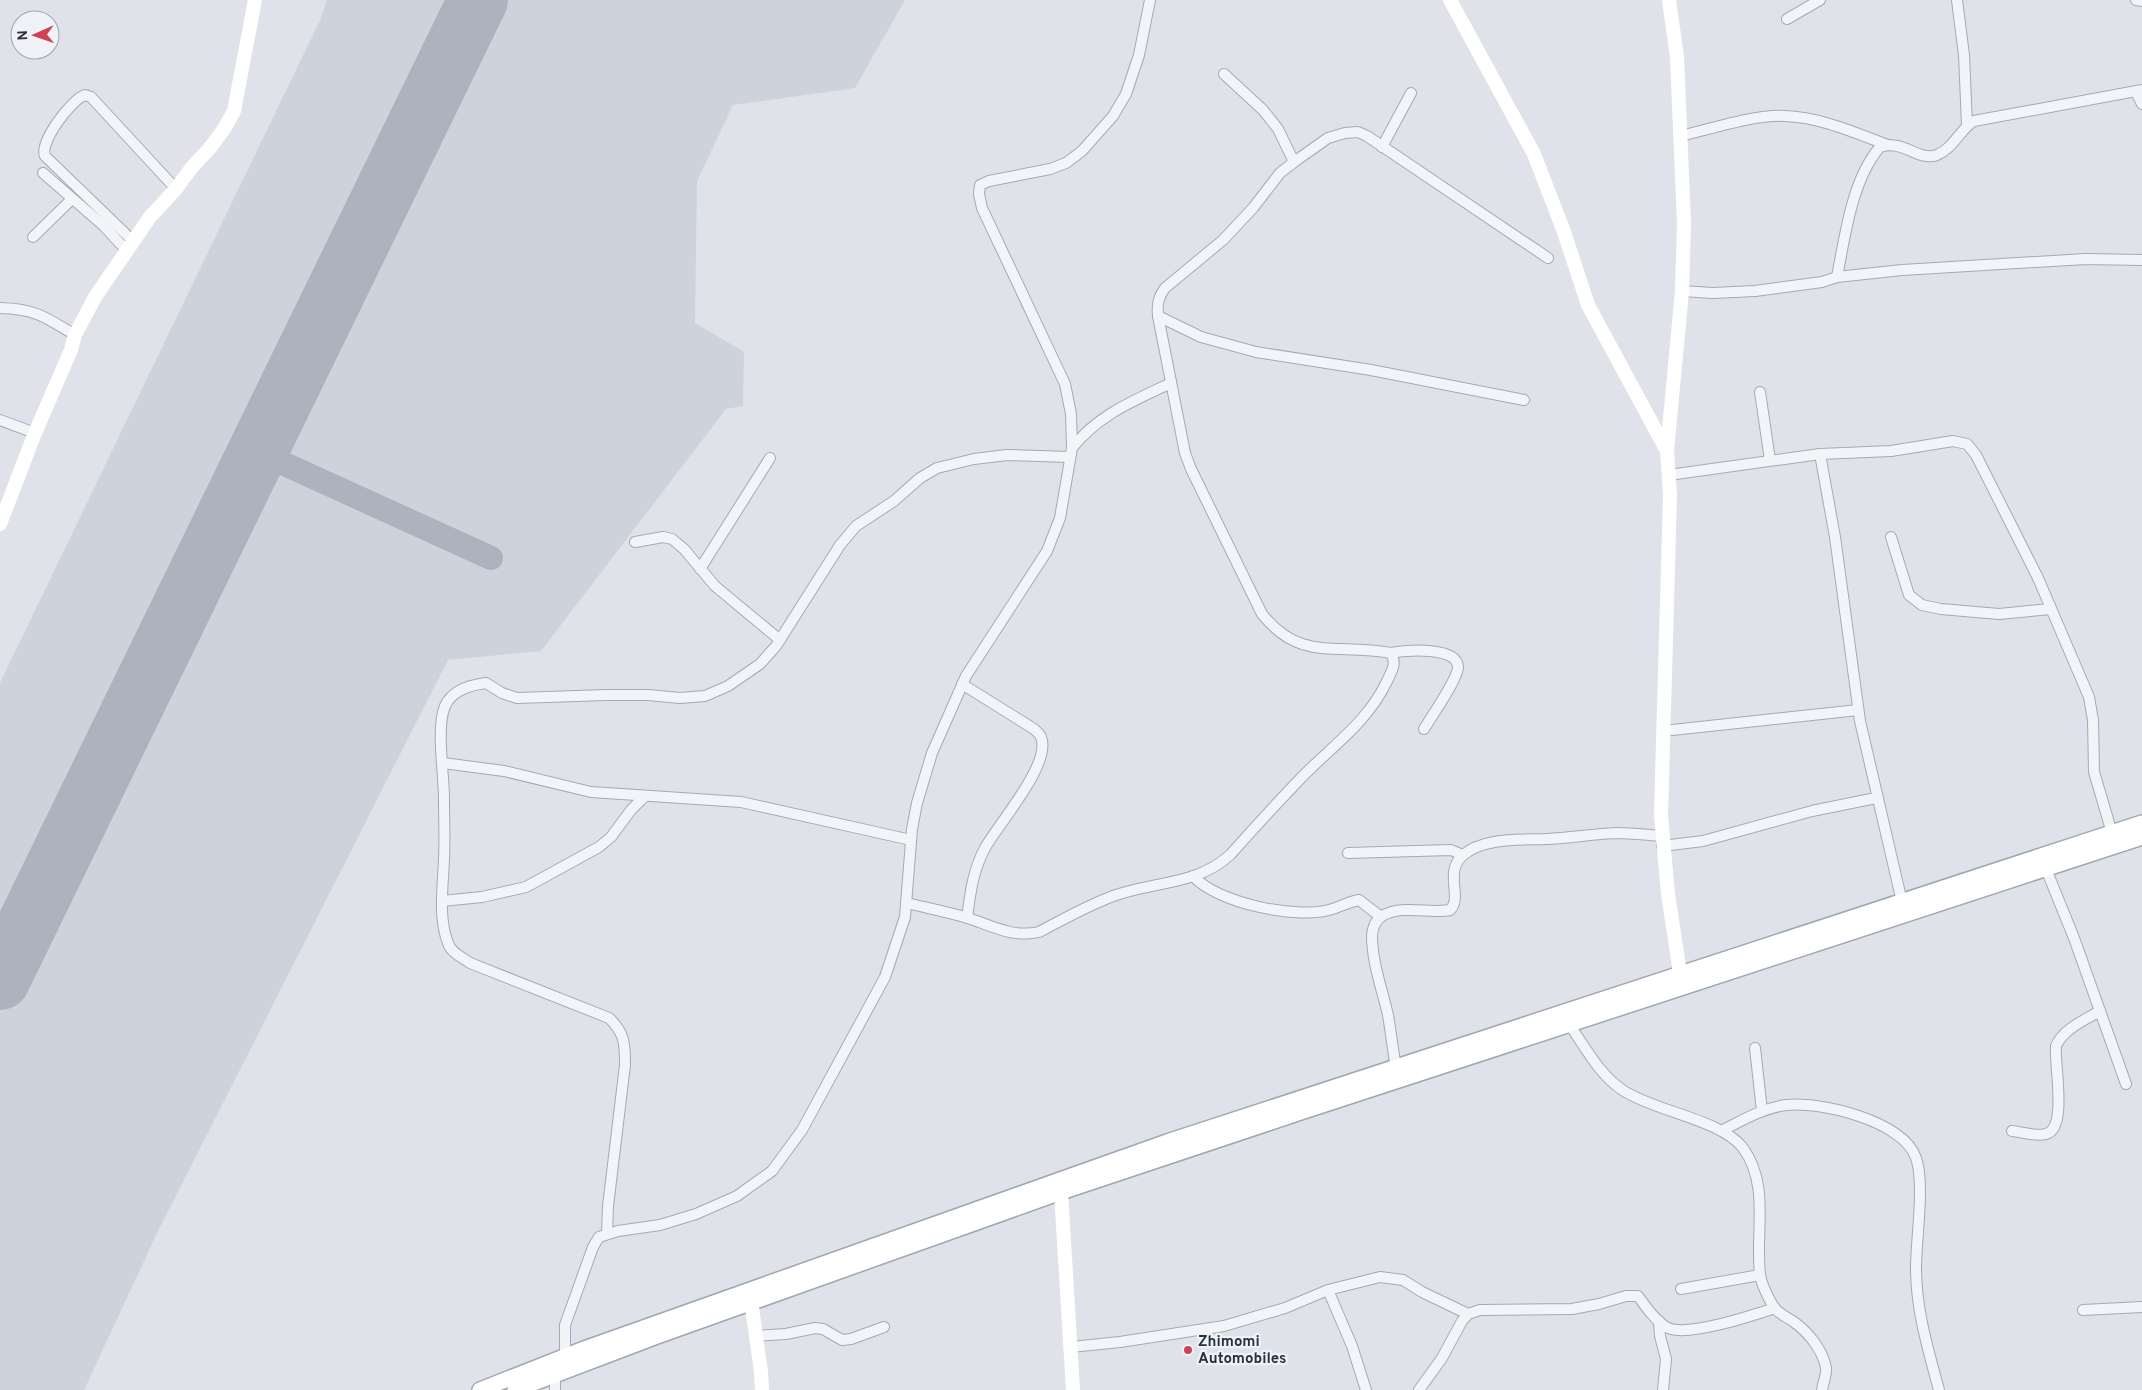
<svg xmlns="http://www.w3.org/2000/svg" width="2142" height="1390" viewBox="0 0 2142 1390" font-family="Overpass,sans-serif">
<rect width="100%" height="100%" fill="#dfe3e9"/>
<!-- built -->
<polygon fill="#cdd2db" points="327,0 905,0 855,88 733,105 697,181 695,323 744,352 743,406 726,409 541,651 448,660 158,1231 84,1390 0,1390 0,683 321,18"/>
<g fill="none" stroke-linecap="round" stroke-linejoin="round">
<!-- taxiway -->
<polyline stroke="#acb2be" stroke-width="24" points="258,452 491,558"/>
<!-- runway -->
<polyline stroke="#acb2be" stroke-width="60" points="0,980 478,0"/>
<!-- street casing -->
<g stroke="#a4aab3" stroke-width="12">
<g id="street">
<polyline points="1957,0 1964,55 1967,125"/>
<polyline points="2136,0 2142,1"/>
<polyline points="1787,19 1820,0"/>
<polyline points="1224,74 1263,110 1278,129 1294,162"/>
<polyline points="2136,92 2142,104"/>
<path d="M 1680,136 C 1711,129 1755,114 1785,116 C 1820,117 1855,133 1888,145"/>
<polyline points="1382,147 1411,93"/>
<polyline points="43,173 104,226 126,250"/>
<polyline points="33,237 72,199"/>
<path d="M 133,241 L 45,156 C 39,142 72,99 85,95 L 91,97 L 176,189"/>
<path d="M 1837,277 C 1845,236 1852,179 1880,147 C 1904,139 1918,162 1937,155 C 1954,148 1960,129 1974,121 L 2142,90"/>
<polyline points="1682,291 1713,293 1755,291 1822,282 1837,277 1902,270 2086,259 2142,260"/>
<path d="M 0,308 C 36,309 45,317 75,335"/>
<polyline points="1158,316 1201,337 1256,352 1371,370 1524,400"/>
<polyline points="1760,392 1770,460"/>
<polyline points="0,420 35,433"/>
<path d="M 1072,448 C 1098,415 1133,401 1171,383"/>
<polyline points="1820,454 1891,451 1953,441 1967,444 1976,455 2038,578 2089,697 2093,720 2094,772 2112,833"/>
<polyline points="1669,475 1820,454 1835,537 1860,721 1902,902"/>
<polyline points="1891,537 1909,595 1922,605 1941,609 1999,614 2051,609"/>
<polyline points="635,542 663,537 672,539 684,549 715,586 780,640"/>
<polyline points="700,569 770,458"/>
<path d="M 1391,653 C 1404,650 1457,646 1458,667 C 1458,679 1431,717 1424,729"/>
<path d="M 962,684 L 1034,729 C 1036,731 1040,734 1041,737 C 1052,764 998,824 985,848 C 973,870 970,894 967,918"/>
<polyline points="1663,731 1858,710"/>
<polyline points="443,763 504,771 591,792 741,802 911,840"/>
<polyline points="1662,846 1703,841 1812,811 1876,798"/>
<polyline points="1348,853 1451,850 1463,855"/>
<polyline points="2046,869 2074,938 2126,1084"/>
<path d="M 1193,876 C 1217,903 1295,919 1329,910 C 1340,907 1348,902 1359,900 L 1381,917"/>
<polyline points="442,901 482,897 526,887 599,847 611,837 631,810 645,796"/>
<path d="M 907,903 C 927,908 948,912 968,918 C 992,926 1013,938 1039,932 C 1064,919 1090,904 1116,895 C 1157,881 1198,885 1231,854 C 1254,828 1277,803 1301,778 C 1332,746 1368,722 1387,681 C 1392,671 1397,663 1391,653 C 1339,642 1302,664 1262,614 L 1191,469 L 1185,453 L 1158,316 C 1157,304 1158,298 1165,288 L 1223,240 L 1253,208 L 1280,173 L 1294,162 L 1328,138 L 1345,133 L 1358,132 L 1367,136 L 1548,258"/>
<path d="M 1569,1024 C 1585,1047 1600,1076 1624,1091 C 1657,1112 1722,1120 1743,1148 C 1770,1185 1755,1232 1760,1274 C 1761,1284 1768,1297 1773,1306 C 1777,1313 1787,1317 1794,1322 C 1808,1332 1823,1350 1826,1368 C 1827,1374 1823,1383 1822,1390"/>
<polyline points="1755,1048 1762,1111"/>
<path d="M 1396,1068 C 1393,1051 1391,1033 1388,1015 C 1382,989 1372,962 1372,936 C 1372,928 1376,920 1382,916 C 1401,904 1430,914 1450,910 C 1463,898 1444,873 1462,856 C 1483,837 1521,840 1547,839 C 1570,838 1593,834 1616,833 C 1631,833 1647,835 1662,836"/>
<path d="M 1723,1130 C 1743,1120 1763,1108 1786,1105 C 1820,1101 1904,1121 1916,1158 C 1925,1184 1916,1238 1916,1268 C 1916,1310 1928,1349 1939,1390"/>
<path d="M 2012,1131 C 2022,1132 2036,1137 2046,1134 C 2068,1128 2054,1065 2056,1046 C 2063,1029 2085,1020 2100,1011"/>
<path d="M 607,1234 L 608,1206 L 625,1065 C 625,1044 625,1033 609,1018 L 470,963 C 462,957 451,953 448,943 C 438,918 443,886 444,859 C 445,839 444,818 444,798 C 444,775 436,726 445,706 C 452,690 470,685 486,683 L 502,693 L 517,698 L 606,695 L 648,695 L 680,698 L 705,696 L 728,686 L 760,664 L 776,646 L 840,545 L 856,526 L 894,501 L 920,478 L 937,468 L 974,459 L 1007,455 L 1070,457"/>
<polyline points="1681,1289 1760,1275"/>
<polyline points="1328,1290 1352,1346 1366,1390"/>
<polyline points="2083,1310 2142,1307"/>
<polyline points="1659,1321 1660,1336 1666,1359 1663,1390"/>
<polyline points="756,1336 786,1334 815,1328 823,1329 842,1340 851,1339 884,1327"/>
<polyline points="1071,1347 1120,1342 1224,1326 1285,1308 1328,1290 1380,1277 1403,1280 1422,1292 1468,1314"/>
<polyline points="565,1357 565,1325 593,1247 599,1237 618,1231 660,1225 696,1214 737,1196 772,1171 802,1130 885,977 905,917 912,829 917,803 932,753 966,676 1047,551 1060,518 1072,448 1071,414 1065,384 982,208 979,194 980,185 989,181 1050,169 1066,163 1082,151 1113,116 1126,94 1139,55 1150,0"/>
<polyline points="555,1390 555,1374"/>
<path d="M 1419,1390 L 1442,1358 L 1462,1321 L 1468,1314 L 1480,1310 L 1572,1309 L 1599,1304 L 1626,1296 L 1638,1296 C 1645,1306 1659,1326 1671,1329 C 1694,1335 1751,1316 1775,1308"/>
</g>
</g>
<!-- primary casing -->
<g stroke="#9ea7b4" stroke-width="18">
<g id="primary">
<polyline points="480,1390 584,1349 1167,1142 2142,823"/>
<polyline points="515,1390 657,1336 1061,1192 1301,1112 2142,837"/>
</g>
</g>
<!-- street -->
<use href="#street" stroke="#f2f4f7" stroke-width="10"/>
<!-- secondary -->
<g stroke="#fff" stroke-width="14">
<polyline points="1450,0 1534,154 1564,232 1588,305 1667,451 1670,495 1661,815 1668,894 1680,973"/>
<polyline points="1667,451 1682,291 1684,223 1677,57 1669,0"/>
<polyline points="0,524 35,433 71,350 75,335 95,297 150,217 176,189 192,167 210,148 224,129 234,111 255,0"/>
<polyline points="1061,1192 1073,1390"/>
<polyline points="750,1293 761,1372 762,1390"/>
</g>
<!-- primary -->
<use href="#primary" stroke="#fff" stroke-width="15"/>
</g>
<!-- markers -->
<circle fill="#d04157" stroke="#eff2f6" stroke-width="2" cx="1188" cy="1350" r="5"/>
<g text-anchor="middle" stroke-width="4.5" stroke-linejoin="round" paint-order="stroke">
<!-- poi labels -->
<g font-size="15" font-weight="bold" fill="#283140" stroke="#eff2f6" text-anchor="start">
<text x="1198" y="1346">Zhimomi<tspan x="1198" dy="17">Automobiles</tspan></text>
</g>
</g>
<!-- north arrow -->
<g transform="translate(35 35) rotate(268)"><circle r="24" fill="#eff2f6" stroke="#9fa5ad"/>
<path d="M0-4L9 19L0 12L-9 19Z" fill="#d04157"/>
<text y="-8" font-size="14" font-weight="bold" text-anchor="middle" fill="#283140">N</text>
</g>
</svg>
